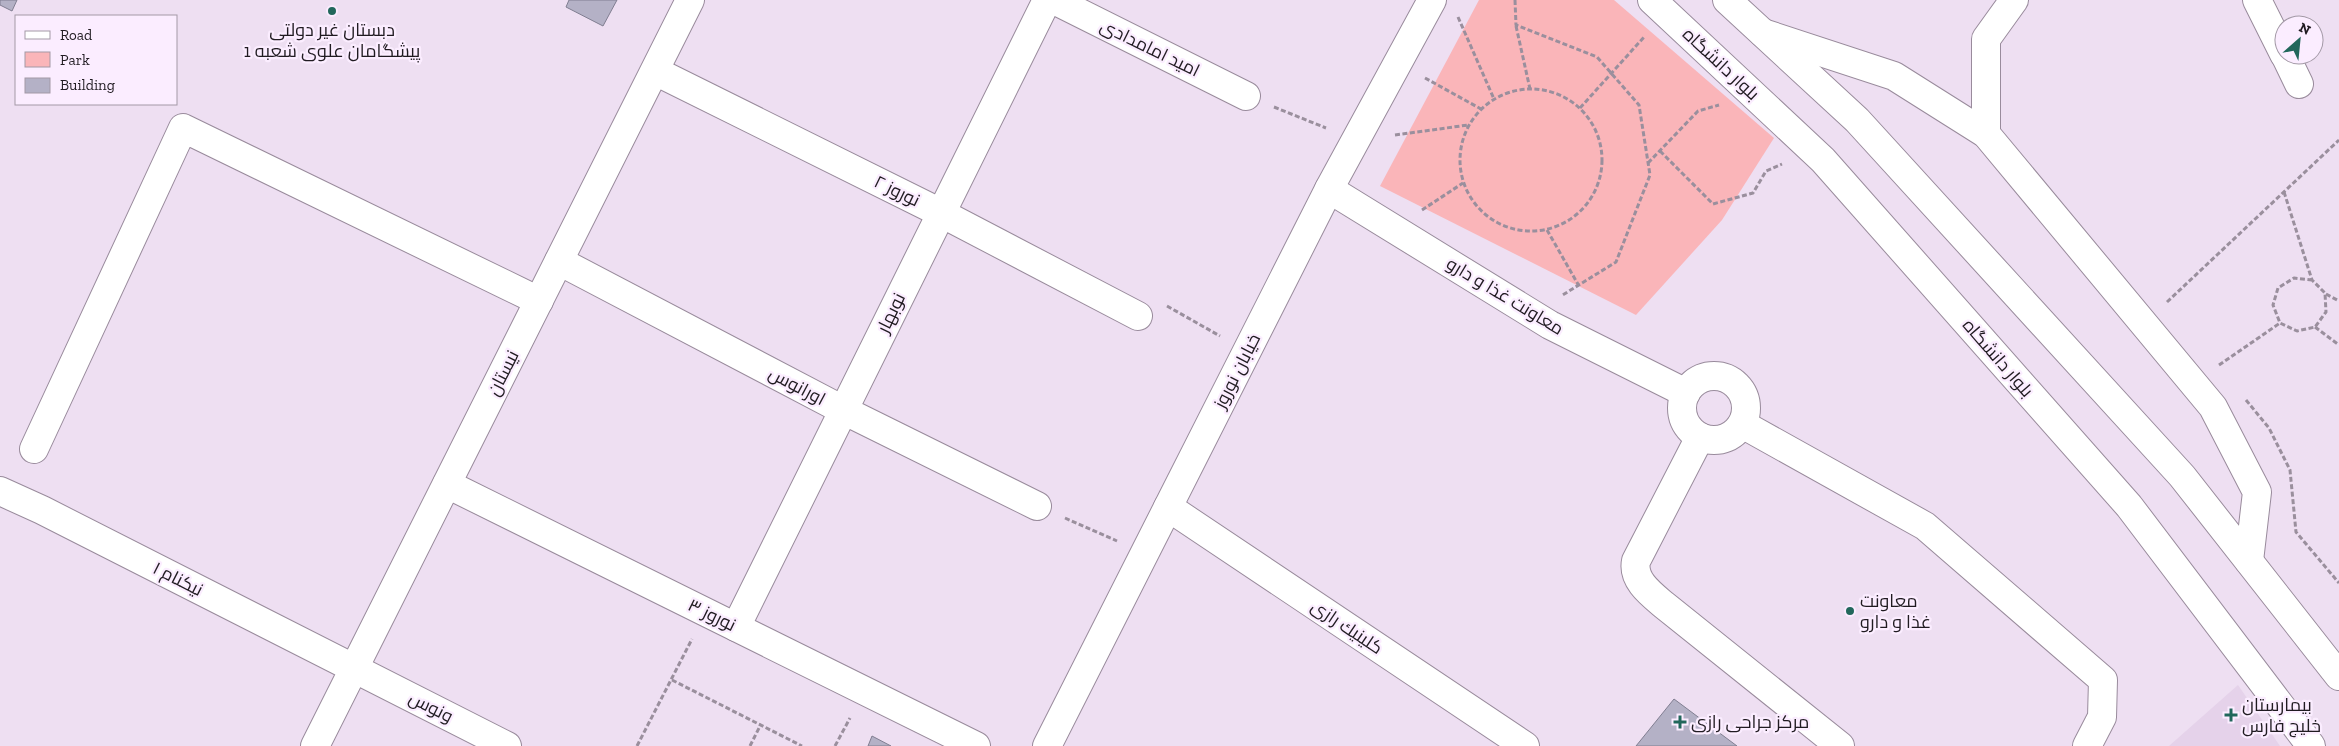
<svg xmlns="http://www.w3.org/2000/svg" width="2339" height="746" viewBox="0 0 2339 746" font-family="'Zilla Slab',Cairo,serif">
<rect width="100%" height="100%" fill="#eedff2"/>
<!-- built -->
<polygon fill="#e5d2ea" points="2238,685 2280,746 2169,746"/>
<!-- green -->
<polygon fill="#fab5b9" points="1479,0 1614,0 1774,138 1722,220 1636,315 1380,186"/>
<!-- building -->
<g fill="#b4b1c6" stroke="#807e91">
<polygon points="0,0 17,0 12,11 0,5"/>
<polygon points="569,0 617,0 603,26 566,7"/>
<polygon points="1674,699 1737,746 1636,746"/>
<polygon points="872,736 891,746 868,746"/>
</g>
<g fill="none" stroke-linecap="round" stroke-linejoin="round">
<!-- minor casing -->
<g stroke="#998b9c" stroke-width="30">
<g id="minor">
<polyline points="1054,0 1246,96"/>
<polyline points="2257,0 2284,54"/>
<polyline points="1763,33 1894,76 1986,134 2213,407 2257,492 2249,561"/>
<polyline points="2285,55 2299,84"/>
<polyline points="655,71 941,213 1138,316"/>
<polyline points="1986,134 1986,39 2014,0"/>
<polyline points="1329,189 1550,325 1686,393"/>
<polyline points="559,261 843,410 1037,506"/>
<circle cx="1714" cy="408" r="32"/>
<polyline points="1742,424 1925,526 2103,680 2102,717 2087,746"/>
<path d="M 1700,437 L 1636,561 C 1632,580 1651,594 1664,605 L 1840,746"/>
<polyline points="34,449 183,128 539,301"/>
<polyline points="447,484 976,746"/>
<polyline points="0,491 42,510 507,746"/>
<polyline points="1168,507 1525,746"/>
<polyline points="736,627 1047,0"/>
<polyline points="315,746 690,0"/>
<polyline points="1047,746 1329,189 1432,0"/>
</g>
</g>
<!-- major casing -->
<g stroke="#998b9c" stroke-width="30">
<g id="major">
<polyline points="1652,0 1823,160 2129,506 2311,746"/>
<polyline points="1727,0 1857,120 2182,476 2339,676"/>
</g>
</g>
<!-- path -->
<g stroke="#9a8f9d" stroke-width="3" stroke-dasharray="5 2.5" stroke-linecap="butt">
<polyline points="1515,0 1516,25 1597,57 1639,105 1650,175 1616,262 1561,296"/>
<polyline points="1458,17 1494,99"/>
<polyline points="1516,26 1530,89"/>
<polyline points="1425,78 1481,109"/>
<circle cx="1531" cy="160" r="71"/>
<polyline points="1274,107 1326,128"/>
<polyline points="1580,108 1645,36"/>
<polyline points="1395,135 1468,125"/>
<polyline points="1660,151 1713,204 1753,193 1766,171 1782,164"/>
<polyline points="1648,163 1698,111 1719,105"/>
<polyline points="2284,192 2312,280 2325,293 2326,312 2315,327 2297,331 2280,323 2273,305 2278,288 2294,278 2312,280"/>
<polyline points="1422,210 1463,183"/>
<polyline points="1547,230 1579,286"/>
<polyline points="2326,294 2339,301"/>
<polyline points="2167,302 2339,140"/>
<polyline points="1167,306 1220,336"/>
<polyline points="2315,327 2339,345"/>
<polyline points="2219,365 2280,323"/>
<polyline points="2246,400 2269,428 2290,470 2296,532 2339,583"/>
<polyline points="1065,518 1117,541"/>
<polyline points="672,680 802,746"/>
<polyline points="637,746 692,639"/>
<polyline points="750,746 761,724"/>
<polyline points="835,746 850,718"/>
</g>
<!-- minor -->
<use href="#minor" stroke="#fff" stroke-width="28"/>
<!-- major -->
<use href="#major" stroke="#fff" stroke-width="28"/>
</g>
<!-- markers -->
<g fill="#21675b" stroke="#fbedff" stroke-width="2">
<circle cx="332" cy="11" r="5"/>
<circle cx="1850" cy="611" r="5"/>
<path d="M2228.5 707.5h5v5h5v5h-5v5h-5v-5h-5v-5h5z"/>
<path d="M1677.5 714.5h5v5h5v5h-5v5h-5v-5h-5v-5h5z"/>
</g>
<g text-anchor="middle" stroke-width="4.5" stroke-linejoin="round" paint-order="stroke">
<!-- poi labels -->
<g font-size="18" fill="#201b21" stroke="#fbedff" text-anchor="start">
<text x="332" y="36" text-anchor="middle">دبستان غیر دولتی<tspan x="332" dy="21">پیشگامان علوی شعبه 1</tspan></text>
<text x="1860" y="607">معاونت<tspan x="1860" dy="21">غذا و دارو</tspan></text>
<text x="2242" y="711">بیمارستان<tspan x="2242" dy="21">خلیج فارس</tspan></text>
<text x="1691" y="728">مرکز جراحی رازی</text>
</g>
<!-- street labels -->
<g font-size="18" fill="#201b21" stroke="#fbedff">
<text transform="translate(1150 48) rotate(26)" y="6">امید امامدادی</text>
<text transform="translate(1721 64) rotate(43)" y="6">بلوار دانشگاه</text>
<text transform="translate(897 191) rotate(26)" y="6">نوروز ۲</text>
<text transform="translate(1505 296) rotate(31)" y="6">معاونت غذا و دارو</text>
<text transform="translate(891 313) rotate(-64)" y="6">نوبهار</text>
<text transform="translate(1998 358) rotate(49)" y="6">بلوار دانشگاه</text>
<text transform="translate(1237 371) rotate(-63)" y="6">خیابان نوروز</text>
<text transform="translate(503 373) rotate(-63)" y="6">نیستان</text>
<text transform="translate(797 386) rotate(28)" y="6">اورانوس</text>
<text transform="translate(178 579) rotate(27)" y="6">نیکنام ۱</text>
<text transform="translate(712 615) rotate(26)" y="6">نوروز ۳</text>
<text transform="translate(1347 627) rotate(34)" y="6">كلينيك رازی</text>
<text transform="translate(431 707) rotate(27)" y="6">ونوس</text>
</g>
</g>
<!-- legend -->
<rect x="15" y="15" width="162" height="90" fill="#fbedff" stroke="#a399a6"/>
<rect x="25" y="31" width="25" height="8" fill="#ffffff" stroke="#a399a6"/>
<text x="60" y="40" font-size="15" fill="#201b21">Road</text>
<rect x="25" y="52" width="25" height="15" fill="#fab5b9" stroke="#a399a6"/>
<text x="60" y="65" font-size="15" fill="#201b21">Park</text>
<rect x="25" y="78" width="25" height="15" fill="#b4b1c6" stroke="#a399a6"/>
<text x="60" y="90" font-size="15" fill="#201b21">Building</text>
<!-- north arrow -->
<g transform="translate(2299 40) rotate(27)"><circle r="24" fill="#fbedff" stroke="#a399a6"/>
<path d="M0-4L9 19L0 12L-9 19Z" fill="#21675b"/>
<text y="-8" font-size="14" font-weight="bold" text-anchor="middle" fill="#201b21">N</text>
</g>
</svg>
